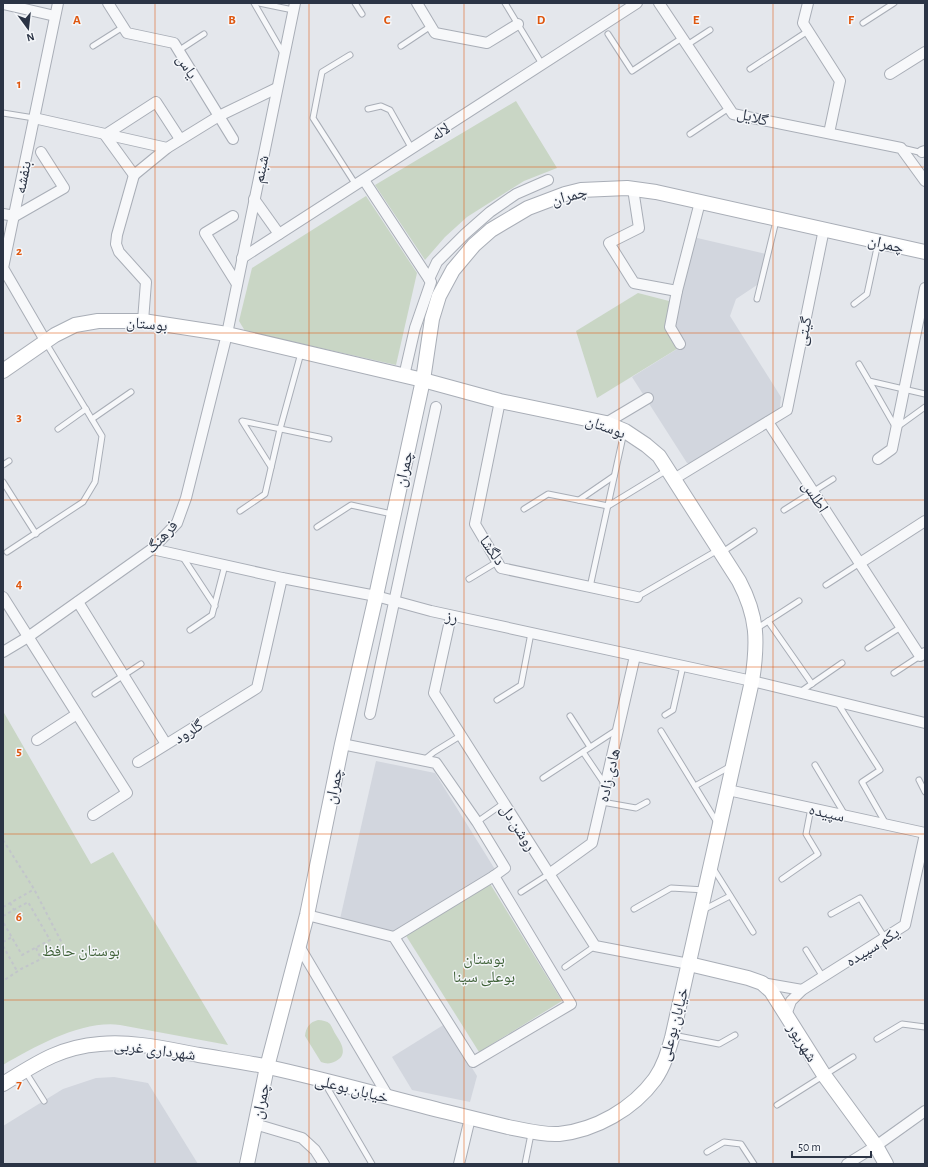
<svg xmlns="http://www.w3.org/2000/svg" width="928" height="1167" viewBox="0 0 928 1167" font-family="'Alegreya Sans','Noto Naskh Arabic',sans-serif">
<rect width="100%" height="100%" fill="#e4e7ec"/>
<!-- built -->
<g fill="#d2d6de">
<polygon points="693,237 766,254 760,283 736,299 730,316 781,397 780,407 778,411 693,464 687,463 632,377 682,346 672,327"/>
<polygon points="376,761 435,773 496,871 393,933 340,919"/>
<polygon points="445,1024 477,1076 470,1102 412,1090 392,1057"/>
<polygon points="114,1077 148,1083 198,1164 3,1164 3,1126 63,1089 96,1078"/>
</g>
<!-- green -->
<g fill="#c9d6c5">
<polygon points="516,101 557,168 524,181 467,217 445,237 425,260 375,185"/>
<polygon points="366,196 417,273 396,365 245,331 239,321 252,268"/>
<polygon points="638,293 669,301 680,347 597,398 576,331"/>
<path d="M 3,711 L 91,864 L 113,852 L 228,1045 L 120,1025 C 82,1020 36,1046 3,1065 Z"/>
<polygon points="489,882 562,1001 479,1052 405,934"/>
<path d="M 318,1020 C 322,1020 327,1021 330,1024 C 332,1027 334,1032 336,1035 C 342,1044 348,1055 336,1061 C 331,1064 326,1064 321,1062 L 305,1036 C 306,1027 310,1022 318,1020 Z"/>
</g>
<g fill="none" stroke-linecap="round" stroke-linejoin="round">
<!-- lane casing -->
<g stroke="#a9aeb7" stroke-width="7">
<g id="lane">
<polyline points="254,3 284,55"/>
<polyline points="259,3 293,10"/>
<polyline points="355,3 362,14"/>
<polyline points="505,3 542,64"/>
<polyline points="863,23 894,3"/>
<polyline points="608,34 632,71 682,38"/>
<polyline points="687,45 710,30"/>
<polyline points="93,46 123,27"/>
<polyline points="401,46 431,26"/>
<polyline points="178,51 204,34"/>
<polyline points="350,55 322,72 313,118 356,185"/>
<polyline points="750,69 808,31"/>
<polyline points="368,109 381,106 390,110 412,149"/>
<polyline points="3,113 34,118"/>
<polyline points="690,134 729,108"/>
<polyline points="902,148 923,153"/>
<polyline points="757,299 776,221"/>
<polyline points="854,304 867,294 878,243"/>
<polyline points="859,364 869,381 925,394"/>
<polyline points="869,381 896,428 925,407"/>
<polyline points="92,419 131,392"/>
<polyline points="58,429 86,409"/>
<polyline points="3,465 9,461"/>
<polyline points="271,467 242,421 329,439"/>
<polyline points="3,482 36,534"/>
<polyline points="579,500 614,476"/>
<polyline points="524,509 548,494 608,506 667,470"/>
<polyline points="784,510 833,479"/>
<polyline points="240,511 265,494 280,429 301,353"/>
<polyline points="317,527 351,505 392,514"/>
<polyline points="7,552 83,502 95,482 102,436 46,343"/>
<polyline points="721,553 754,531"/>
<polyline points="182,556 215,606"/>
<polyline points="469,579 497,562"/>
<polyline points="826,585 860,563"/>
<polyline points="590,587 624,432"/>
<polyline points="637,597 718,550"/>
<polyline points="768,621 812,684"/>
<polyline points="756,629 799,601"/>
<polyline points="190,630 212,615 225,565"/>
<polyline points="868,648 901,627"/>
<polyline points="894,673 920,656"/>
<polyline points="800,692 842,663"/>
<polyline points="95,694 141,664"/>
<polyline points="497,700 521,685 531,633"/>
<polyline points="837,702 880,770 862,782 886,824"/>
<polyline points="665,715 673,710 683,666"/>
<polyline points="570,716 590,747"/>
<polyline points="661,731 718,824"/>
<polyline points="583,752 604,783"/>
<polyline points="424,760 434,752 460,736"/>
<polyline points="815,765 845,815"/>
<polyline points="543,778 618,729"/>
<polyline points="919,780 925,792"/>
<polyline points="695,786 731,766"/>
<polyline points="602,802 636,808 647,802"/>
<polyline points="477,822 504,803"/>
<polyline points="713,868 753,932"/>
<polyline points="782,879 818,854 806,834 811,808"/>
<polyline points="521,892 549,874"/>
<polyline points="634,909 671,888 705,890"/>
<polyline points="703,910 730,896"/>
<polyline points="831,914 860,898 885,938"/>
<polyline points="806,950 823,977"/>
<polyline points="565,967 595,946"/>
<polyline points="673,1035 719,1044 735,1035"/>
<polyline points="877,1039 902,1024 925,1027"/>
<polyline points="25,1071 44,1101"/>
<polyline points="324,1082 372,1164"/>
<polyline points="777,1105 853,1057"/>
<polyline points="707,1152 724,1142 741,1144 754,1164"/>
<polyline points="525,1164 531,1134"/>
</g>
</g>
<!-- street casing -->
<g stroke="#a9aeb7" stroke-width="12">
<g id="street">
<polyline points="108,3 127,33 174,43 233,139"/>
<polyline points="417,3 435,33 487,43 518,24"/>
<polyline points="659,3 733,114 901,148 925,181"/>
<polyline points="808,3 803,23 840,81 829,133"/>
<polyline points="3,4 55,16"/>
<polyline points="890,74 925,52"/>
<polyline points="34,118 167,148 219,116 277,88"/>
<polyline points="167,148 134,175 105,135 156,102 180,139"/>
<polyline points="922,152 925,151"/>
<polyline points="134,175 117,235 116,244 119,252 146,282 143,321"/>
<polyline points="364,180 431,282 415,328 404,376"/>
<polyline points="633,189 639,228 609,243 634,283 677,291"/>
<polyline points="254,199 279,234"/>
<polyline points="3,214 15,216 64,188 41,152"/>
<polyline points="233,216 205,233 237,284"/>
<polyline points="242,258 637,3"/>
<polyline points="429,279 437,262 465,234 490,212 516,194 548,180"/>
<polyline points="46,342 3,268 58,3"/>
<polyline points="680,344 670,327 677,291 700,202"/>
<polyline points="500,401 475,524 501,568 637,597"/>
<polyline points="768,422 920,656 925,653"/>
<polyline points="606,423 648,398"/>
<polyline points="878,459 892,449 925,288"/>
<polyline points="674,479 787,410 824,229"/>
<polyline points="152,549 282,578 376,596 431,611 752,681 925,723"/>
<polyline points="860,563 925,521"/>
<polyline points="3,597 127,793 93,815"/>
<polyline points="78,602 166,744"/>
<polyline points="451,616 434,693 595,946 689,964"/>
<polyline points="3,652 28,637 152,549 177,523 186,498 227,334 295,3"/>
<polyline points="370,714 436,407"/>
<polyline points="37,740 77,714"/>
<polyline points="342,744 436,763 477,822 505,868 494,876 394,937"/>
<polyline points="138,762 257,688 282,578"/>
<polyline points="728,790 925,833"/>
<polyline points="549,874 592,843 635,656"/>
<polyline points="307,915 394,937 473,1062 571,1004 494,876"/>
<polyline points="299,946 389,1098"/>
<polyline points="762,983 802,990"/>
<polyline points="786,1015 791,1001 802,990 905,925 925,834"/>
<polyline points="255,1124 302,1138 315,1150 324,1164"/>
<polyline points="459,1164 470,1118"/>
<polyline points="847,1164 876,1146 925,1111"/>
</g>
</g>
<!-- secondary casing -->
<g stroke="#a9aeb7" stroke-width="16">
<g id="secondary">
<path d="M 3,371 L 55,335 L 75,325 L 98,321 L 143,321 L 227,334 L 423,380 L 500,401 L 606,423 L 625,431 L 646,445 L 659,456 L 739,581 C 758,617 758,642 752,681 L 672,1038 C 668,1052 664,1066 655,1079 C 633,1109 596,1130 559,1134 C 541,1135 524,1130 508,1127 C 487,1122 467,1117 447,1112 C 387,1097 328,1080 268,1067 C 245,1062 222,1059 199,1055 C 166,1049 134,1041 100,1044 C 60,1047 37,1063 3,1084"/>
<polyline points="689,964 748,978 762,983 771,991 824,1075 876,1146 886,1164"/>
<polyline points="247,1164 267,1067 307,915 342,744 376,596 423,380 432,319 439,296 453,270 474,245 491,230 528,208 565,194 581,190 627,188 656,192 925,252"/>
</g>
</g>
<!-- path -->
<g stroke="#c2c5cb" stroke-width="2" stroke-dasharray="3 3" stroke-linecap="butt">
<polyline points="3,840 34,889 63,945 61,949 21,969 3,981"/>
<polyline points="10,903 14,910"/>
<polyline points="3,907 33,890"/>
<polyline points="3,916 28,902 50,940 22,955 3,922"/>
<polyline points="3,942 12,937"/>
<polyline points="3,946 17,971"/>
<polyline points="36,948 41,959"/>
</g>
<!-- lane -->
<use href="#lane" stroke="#f7f8fa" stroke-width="5"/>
<!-- street -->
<use href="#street" stroke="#f7f8fa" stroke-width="10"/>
<!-- secondary -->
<use href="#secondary" stroke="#fff" stroke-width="14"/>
</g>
<!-- grid -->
<path fill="none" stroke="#df570f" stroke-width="1" stroke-opacity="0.55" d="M 155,3 L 155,1164M 309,3 L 309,1164M 464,3 L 464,1164M 619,3 L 619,1164M 773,3 L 773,1164M 3,167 L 925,167M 3,333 L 925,333M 3,500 L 925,500M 3,667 L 925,667M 3,834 L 925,834M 3,1000 L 925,1000"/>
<g text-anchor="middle" stroke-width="3" stroke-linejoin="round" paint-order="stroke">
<!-- street labels -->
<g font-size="16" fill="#2b3445" stroke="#f4f6f9">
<text transform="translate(188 66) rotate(58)" y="6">یاس</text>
<text transform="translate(753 116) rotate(16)" y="6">گلایل</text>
<text transform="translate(440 131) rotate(-33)" y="6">لاله</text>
<text transform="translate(260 169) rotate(-78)" y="6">شبنم</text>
<text transform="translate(22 177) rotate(-79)" y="6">بنفشه</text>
<text transform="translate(569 195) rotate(-15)" y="6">چمران</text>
<text transform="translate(886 243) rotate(13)" y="6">چمران</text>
<text transform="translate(147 323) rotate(5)" y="6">بوستان</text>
<text transform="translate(803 331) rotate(-79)" y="6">گیتی</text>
<text transform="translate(606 426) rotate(20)" y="6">بوستان</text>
<text transform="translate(403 469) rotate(-77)" y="6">چمران</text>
<text transform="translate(816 496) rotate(57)" y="6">اطلس</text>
<text transform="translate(161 536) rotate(-47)" y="6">فرهنگ</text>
<text transform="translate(493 550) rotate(55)" y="6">دلگشا</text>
<text transform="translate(452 616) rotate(12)" y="6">رز</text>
<text transform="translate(188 731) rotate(-32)" y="6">گلرود</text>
<text transform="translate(608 775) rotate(-77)" y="6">هادی زاده</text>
<text transform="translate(333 786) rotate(-78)" y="6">چمران</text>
<text transform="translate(827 812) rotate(13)" y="6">سپیده</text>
<text transform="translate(519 827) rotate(57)" y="6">روشن دل</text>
<text transform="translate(872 946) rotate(-32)" y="6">یکم سپیده</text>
<text transform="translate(673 1024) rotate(-75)" y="6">خیابان بوعلی</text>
<text transform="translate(803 1042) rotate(58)" y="6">شهریور</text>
<text transform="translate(155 1049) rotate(7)" y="6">شهرداری غربی</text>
<text transform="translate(352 1088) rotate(14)" y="6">خیابان بوعلی</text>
<text transform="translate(260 1101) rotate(-78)" y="6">چمران</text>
</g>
<!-- park labels -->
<g font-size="16" fill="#3f6138" stroke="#f4f6f9">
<text x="81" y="956">بوستان حافظ</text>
<text x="484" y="964">بوستان<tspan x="484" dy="18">بوعلی سینا</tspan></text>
</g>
</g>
<g font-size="13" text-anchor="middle" font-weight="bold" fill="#df570f" stroke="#f4f6f9" stroke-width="3" stroke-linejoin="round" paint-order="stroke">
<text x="77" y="24">A</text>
<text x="232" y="24">B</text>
<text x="387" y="24">C</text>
<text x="541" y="24">D</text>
<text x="696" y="24">E</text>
<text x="851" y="24">F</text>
<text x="19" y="88">1</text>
<text x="19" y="255">2</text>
<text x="19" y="421">3</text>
<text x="19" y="588">4</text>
<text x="19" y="755">5</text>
<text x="19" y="921">6</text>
<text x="19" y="1088">7</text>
</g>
<!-- border -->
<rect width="928" height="1167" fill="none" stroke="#2b3445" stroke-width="8"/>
<!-- north arrow -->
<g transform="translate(28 28) rotate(165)" stroke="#f4f6f9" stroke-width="3" paint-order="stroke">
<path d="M0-3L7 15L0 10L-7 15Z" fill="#2b3445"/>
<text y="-6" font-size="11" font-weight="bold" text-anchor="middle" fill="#2b3445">N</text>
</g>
<!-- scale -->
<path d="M792 1151v6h79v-6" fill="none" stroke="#2b3445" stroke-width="2"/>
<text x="798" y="1151" font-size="12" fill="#2b3445" stroke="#f4f6f9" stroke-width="3" paint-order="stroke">50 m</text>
</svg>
